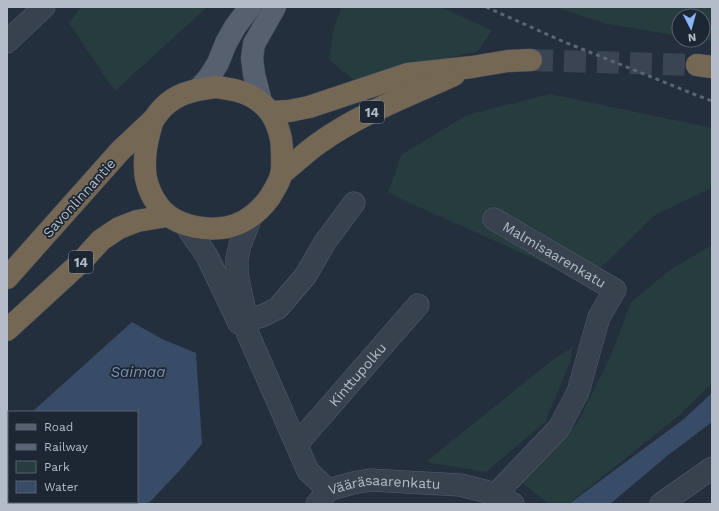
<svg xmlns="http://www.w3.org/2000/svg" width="719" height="511" viewBox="0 0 719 511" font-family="'Work Sans',sans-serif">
<rect width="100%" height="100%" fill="#242f3e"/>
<!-- green -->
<g fill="#263c3f">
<polygon points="81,7 207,7 115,91 69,23"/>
<polygon points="342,7 440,7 492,30 478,51 354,80 329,60 334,27"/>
<polygon points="555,7 712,7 712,41 703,40 703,16 679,16 679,36 604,23"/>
<polygon points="550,94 712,128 712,188 655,215 586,282 388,193 401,155 467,115"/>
<polygon points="712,245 712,383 677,417 568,504 549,504 519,480 577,424 612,353 631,302 670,270"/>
<polygon points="573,347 570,362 545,422 486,472 426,462 551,361"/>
</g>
<!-- water -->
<g fill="#394c67">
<polygon points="132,322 162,339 196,353 202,444 180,470 148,504 7,504 7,435 9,433 9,502 137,502 137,412 32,412"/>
<polygon points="712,393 712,422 667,456 610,504 569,504 684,419"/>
</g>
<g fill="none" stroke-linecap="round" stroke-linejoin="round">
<!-- highway-tunnel -->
<polyline stroke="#3a4453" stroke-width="22" stroke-dasharray="22 11" stroke-linecap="butt" points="531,60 697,65"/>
<!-- minor casing -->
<g stroke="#565f6c" stroke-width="23">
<g id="minor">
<polyline points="7,42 44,7"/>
<path id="s1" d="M 251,217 L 240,245 L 237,258 L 237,275 L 247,320 L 247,332 L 270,384 L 308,471 L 328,490 L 353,483 L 370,480 L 460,485 L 496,494 L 513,504"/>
<path id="s2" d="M 494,219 L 615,290 L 599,317 L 578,392 L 559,428 L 496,494"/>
<polyline points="185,224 207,256 239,323"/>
<polyline points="238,322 262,316 278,308 306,275 325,242 354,203"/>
<path id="s3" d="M 297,444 L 418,305"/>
<polyline points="317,504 328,490"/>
<polyline points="661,504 712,468"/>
</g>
</g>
<!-- major casing -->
<g stroke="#414a57" stroke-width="23">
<g id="major">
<polyline points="199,89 210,76 218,63 226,43 235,27 250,7"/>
<polyline points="261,102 254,74 252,58 254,44 275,7"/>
</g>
</g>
<!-- highway casing -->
<g stroke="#434c59" stroke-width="23">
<g id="highway">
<polyline points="697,65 712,67"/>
<path d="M 216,87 C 232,89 249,92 261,103 C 273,112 278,125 281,139 C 282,147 283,168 281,175 C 279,183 274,190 270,197 C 251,223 228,233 196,227 C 181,224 167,218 158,205 C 152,197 148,188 146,178 C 143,162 146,145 150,130 C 151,126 152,122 154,119 C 158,113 163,107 168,103 C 181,92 200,89 216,87 Z"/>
<polyline points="271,112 289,111 309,107 408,74 472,67 508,61 531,60"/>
<path d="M 281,174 C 294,164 306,152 319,143 C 359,114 410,95 454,75"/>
<polyline points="7,278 120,151 153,120"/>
<polyline points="7,330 81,262 101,240 119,228 137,221 167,216"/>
</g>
</g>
<!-- minor -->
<use href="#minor" stroke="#38414e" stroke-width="22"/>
<!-- major -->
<use href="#major" stroke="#56606e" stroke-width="22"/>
<!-- highway -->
<use href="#highway" stroke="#746855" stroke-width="22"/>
<!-- rail -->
<polyline stroke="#5a6575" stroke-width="3" stroke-dasharray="4 4" stroke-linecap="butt" points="486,7 562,41 696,95 712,101"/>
</g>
<g text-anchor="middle" stroke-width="3.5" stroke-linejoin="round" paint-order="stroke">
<!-- shield labels -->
<g fill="#1d2633" stroke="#878f9c" stroke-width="1">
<rect x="360" y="101" width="24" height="22" rx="3"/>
<rect x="69" y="251" width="24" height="22" rx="3"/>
</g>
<g font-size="13" font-weight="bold" fill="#b4bcc9">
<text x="372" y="117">14</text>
<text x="81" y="267">14</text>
</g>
<!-- street labels -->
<g font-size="14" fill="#b4bcc9" stroke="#1d2633">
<text transform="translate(79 198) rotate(-48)" y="5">Savonlinnantie</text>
<text dy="5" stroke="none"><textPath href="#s2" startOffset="70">Malmisaarenkatu</textPath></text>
<text dy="5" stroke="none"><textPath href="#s3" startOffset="92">Kinttupolku</textPath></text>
<text dy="5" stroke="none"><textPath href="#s1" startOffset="355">Vääräsaarenkatu</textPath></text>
</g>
<!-- water labels -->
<g font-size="15" font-style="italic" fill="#7c92b1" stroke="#1d2633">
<text x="138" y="377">Saimaa</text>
</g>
</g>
<!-- border -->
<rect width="719" height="511" fill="none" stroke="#b4bcc9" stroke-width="16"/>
<!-- legend -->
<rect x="8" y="411" width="130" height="92" fill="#1d2633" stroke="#59626f"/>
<rect x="16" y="424" width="20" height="6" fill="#56606e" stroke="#59626f"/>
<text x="44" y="431" font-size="12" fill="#b4bcc9">Road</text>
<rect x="16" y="444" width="20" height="6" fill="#5a6575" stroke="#59626f"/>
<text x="44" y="451" font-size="12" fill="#b4bcc9">Railway</text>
<rect x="16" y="461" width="20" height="12" fill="#263c3f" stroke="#59626f"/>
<text x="44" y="471" font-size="12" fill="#b4bcc9">Park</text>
<rect x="16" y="481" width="20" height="12" fill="#394c67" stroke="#59626f"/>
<text x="44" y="491" font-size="12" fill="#b4bcc9">Water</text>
<!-- north arrow -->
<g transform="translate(691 28) rotate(174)"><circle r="19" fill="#1d2633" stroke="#59626f"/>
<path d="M0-3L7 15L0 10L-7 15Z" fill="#8ab4f8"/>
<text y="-6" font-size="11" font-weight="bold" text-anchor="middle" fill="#b4bcc9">N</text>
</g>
</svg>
